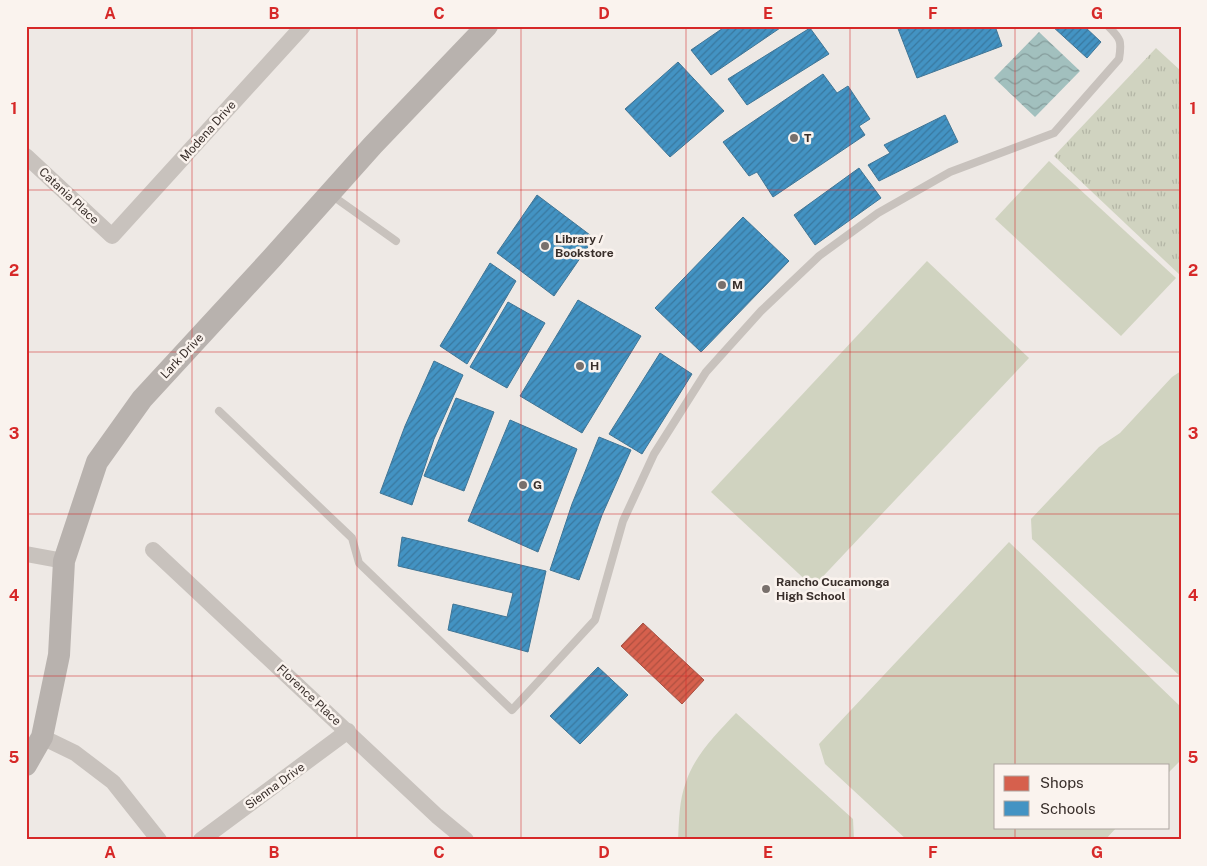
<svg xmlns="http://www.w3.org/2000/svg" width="1207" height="866" viewBox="0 0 1207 866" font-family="'Public Sans',sans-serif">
<defs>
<pattern id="park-tufts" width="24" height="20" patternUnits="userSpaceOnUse" patternTransform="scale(1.25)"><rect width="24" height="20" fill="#d0d3c0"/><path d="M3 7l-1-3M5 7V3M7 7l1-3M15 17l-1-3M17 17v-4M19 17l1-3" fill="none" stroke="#b3b5a5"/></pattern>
<pattern id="water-waves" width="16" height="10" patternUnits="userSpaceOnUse" patternTransform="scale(1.25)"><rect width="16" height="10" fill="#a2c0be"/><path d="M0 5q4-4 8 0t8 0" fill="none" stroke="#859c9b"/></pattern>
<pattern id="shops-hatch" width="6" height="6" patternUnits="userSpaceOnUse" patternTransform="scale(1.25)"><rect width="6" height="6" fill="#d6604d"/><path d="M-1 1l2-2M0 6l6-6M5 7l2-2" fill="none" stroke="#af5040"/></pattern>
<pattern id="schools-hatch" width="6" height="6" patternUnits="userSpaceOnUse" patternTransform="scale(1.25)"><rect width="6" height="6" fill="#4393c3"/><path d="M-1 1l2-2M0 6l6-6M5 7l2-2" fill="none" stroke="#39789f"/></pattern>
</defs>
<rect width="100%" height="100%" fill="#eee9e5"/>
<!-- grass -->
<g fill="#d0d3c0">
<polygon points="1049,161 1176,278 1121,336 995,219"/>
<polygon points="927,261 1029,358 813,587 711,492"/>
<polygon points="1181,371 1181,677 1032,539 1031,519 1099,447 1120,433 1172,377"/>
<polygon points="1009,542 1181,707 1181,760 1168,773 1168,765 996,765 996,827 1117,827 1105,840 907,840 825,764 819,744"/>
<path d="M 736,713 L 853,819 L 854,840 L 678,840 C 679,821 679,800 686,782 C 694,756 718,732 736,713 Z"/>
</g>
<!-- park -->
<polygon fill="url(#park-tufts)" points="1156,48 1181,71 1181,276 1054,156"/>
<!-- water -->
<polygon fill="url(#water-waves)" points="1039,32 1080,71 1035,117 994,78"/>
<!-- shops -->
<polygon fill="url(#shops-hatch)" stroke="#a75143" points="643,623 704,680 682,704 621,646"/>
<!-- schools -->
<g fill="url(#schools-hatch)" stroke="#407595">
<polygon points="726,26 783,26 711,75 691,50"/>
<polygon points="897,26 995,26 1002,46 917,78"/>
<polygon points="1052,26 1084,26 1101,42 1087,58"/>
<polygon points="810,28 829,54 747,105 728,79"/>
<polygon points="678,62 724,111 670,157 625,109"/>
<polygon points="823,74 837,93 848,86 870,119 859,126 865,135 773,197 757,172 749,176 723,142"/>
<polygon points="945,115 958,142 879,181 868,165 890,153 884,145"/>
<polygon points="859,168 881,198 815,245 794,215"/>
<polygon points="537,195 594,238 554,296 497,253"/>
<polygon points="743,217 789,261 701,352 655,308"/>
<polygon points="490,263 516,281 467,364 440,346"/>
<polygon points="578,300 641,336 582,433 520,396"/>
<polygon points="508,302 545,323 507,388 470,367"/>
<polygon points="660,353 692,374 642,454 609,434"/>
<polygon points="434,361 463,375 434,439 412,505 380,493 405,426"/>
<polygon points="456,398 494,412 464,491 424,476"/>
<polygon points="510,420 577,449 538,552 468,521"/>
<polygon points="599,437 631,450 602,515 579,580 550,570 572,504"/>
<polygon points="402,537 546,571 528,652 448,630 453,604 507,617 513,593 398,566"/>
<polygon points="598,667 628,695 580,744 550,716"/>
</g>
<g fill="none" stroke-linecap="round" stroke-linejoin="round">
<!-- lane -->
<g stroke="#c8c2bd" stroke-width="8">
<polyline points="330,194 396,241"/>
<path d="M 219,411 L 352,538 L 359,563 L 512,710 L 595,620 L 623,521 L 654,454 L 706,372 L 761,311 L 819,256 L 878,213 L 950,172 L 1054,133 L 1119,59 C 1122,41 1121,39 1108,26"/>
</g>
<!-- street -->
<g stroke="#c8c2bd" stroke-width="16">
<polyline points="26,156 112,236 303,26"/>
<polyline points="153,550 437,816 466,840"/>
<polyline points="26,554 64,561"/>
<polyline points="42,737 75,753 113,782 159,840"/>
<polyline points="201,840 348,731"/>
</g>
<!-- secondary -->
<polyline stroke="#b8b2ae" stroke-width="22" points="26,765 42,737 59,655 64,561 97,462 142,399 272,258 373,145 487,26"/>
</g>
<!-- grid -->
<path fill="none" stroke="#d62828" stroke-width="1" stroke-opacity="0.55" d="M 192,26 L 192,840M 357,26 L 357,840M 521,26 L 521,840M 686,26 L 686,840M 850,26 L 850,840M 1015,26 L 1015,765M 26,190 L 1181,190M 26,352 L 1181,352M 26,514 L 1181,514M 26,676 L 1181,676M 1015,827 L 1015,840"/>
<!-- markers -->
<g fill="#78706c" stroke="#faf3ee" stroke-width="2">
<circle cx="794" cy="138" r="5"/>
<circle cx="545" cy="246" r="5"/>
<circle cx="722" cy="285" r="5"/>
<circle cx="580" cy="366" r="5"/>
<circle cx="523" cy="485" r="5"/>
<circle cx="766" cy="589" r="5"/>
</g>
<g text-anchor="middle" stroke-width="5" stroke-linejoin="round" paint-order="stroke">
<!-- street labels -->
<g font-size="12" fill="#392f2b" stroke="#faf3ee">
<text transform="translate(208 131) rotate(-48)" y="4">Modena Drive</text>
<text transform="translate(69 196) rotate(43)" y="4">Catania Place</text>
<text transform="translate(182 356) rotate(-47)" y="4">Lark Drive</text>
<text transform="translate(309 695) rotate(43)" y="4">Florence Place</text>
<text transform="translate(275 786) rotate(-36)" y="4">Sienna Drive</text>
</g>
<!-- poi labels -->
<g font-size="12" font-weight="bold" fill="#392f2b" stroke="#faf3ee" text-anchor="start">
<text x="804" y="142">T</text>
<text x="555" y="243">Library /<tspan x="555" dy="14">Bookstore</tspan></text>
<text x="732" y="289">M</text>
<text x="590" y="370">H</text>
<text x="533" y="489">G</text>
<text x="776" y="586">Rancho Cucamonga<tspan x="776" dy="14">High School</tspan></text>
</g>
</g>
<!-- border -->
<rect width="1207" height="866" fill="none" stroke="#faf3ee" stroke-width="55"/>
<!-- legend -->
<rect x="994" y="764" width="175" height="65" fill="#faf3ee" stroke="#ada5a0"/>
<rect x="1004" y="776" width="25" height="15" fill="#d6604d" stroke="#ada5a0"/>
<text x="1040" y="788" font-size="15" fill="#392f2b">Shops</text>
<rect x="1004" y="801" width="25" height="15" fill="#4393c3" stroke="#ada5a0"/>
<text x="1040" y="814" font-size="15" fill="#392f2b">Schools</text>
<rect x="28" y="28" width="1152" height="810" fill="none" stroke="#d62828" stroke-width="2"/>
<g font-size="16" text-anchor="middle" font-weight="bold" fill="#d62828">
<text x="110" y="19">A</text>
<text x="274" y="19">B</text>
<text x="439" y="19">C</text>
<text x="604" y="19">D</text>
<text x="768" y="19">E</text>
<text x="933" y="19">F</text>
<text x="1097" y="19">G</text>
<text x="14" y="114">1</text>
<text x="1193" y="114">1</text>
<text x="14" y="276">2</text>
<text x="1193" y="276">2</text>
<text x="14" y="439">3</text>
<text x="1193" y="439">3</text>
<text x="14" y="601">4</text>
<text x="1193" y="601">4</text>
<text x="14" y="763">5</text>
<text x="1193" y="763">5</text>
<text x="110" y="858">A</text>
<text x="274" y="858">B</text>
<text x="439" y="858">C</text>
<text x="604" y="858">D</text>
<text x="768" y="858">E</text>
<text x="933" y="858">F</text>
<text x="1097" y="858">G</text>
</g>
</svg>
